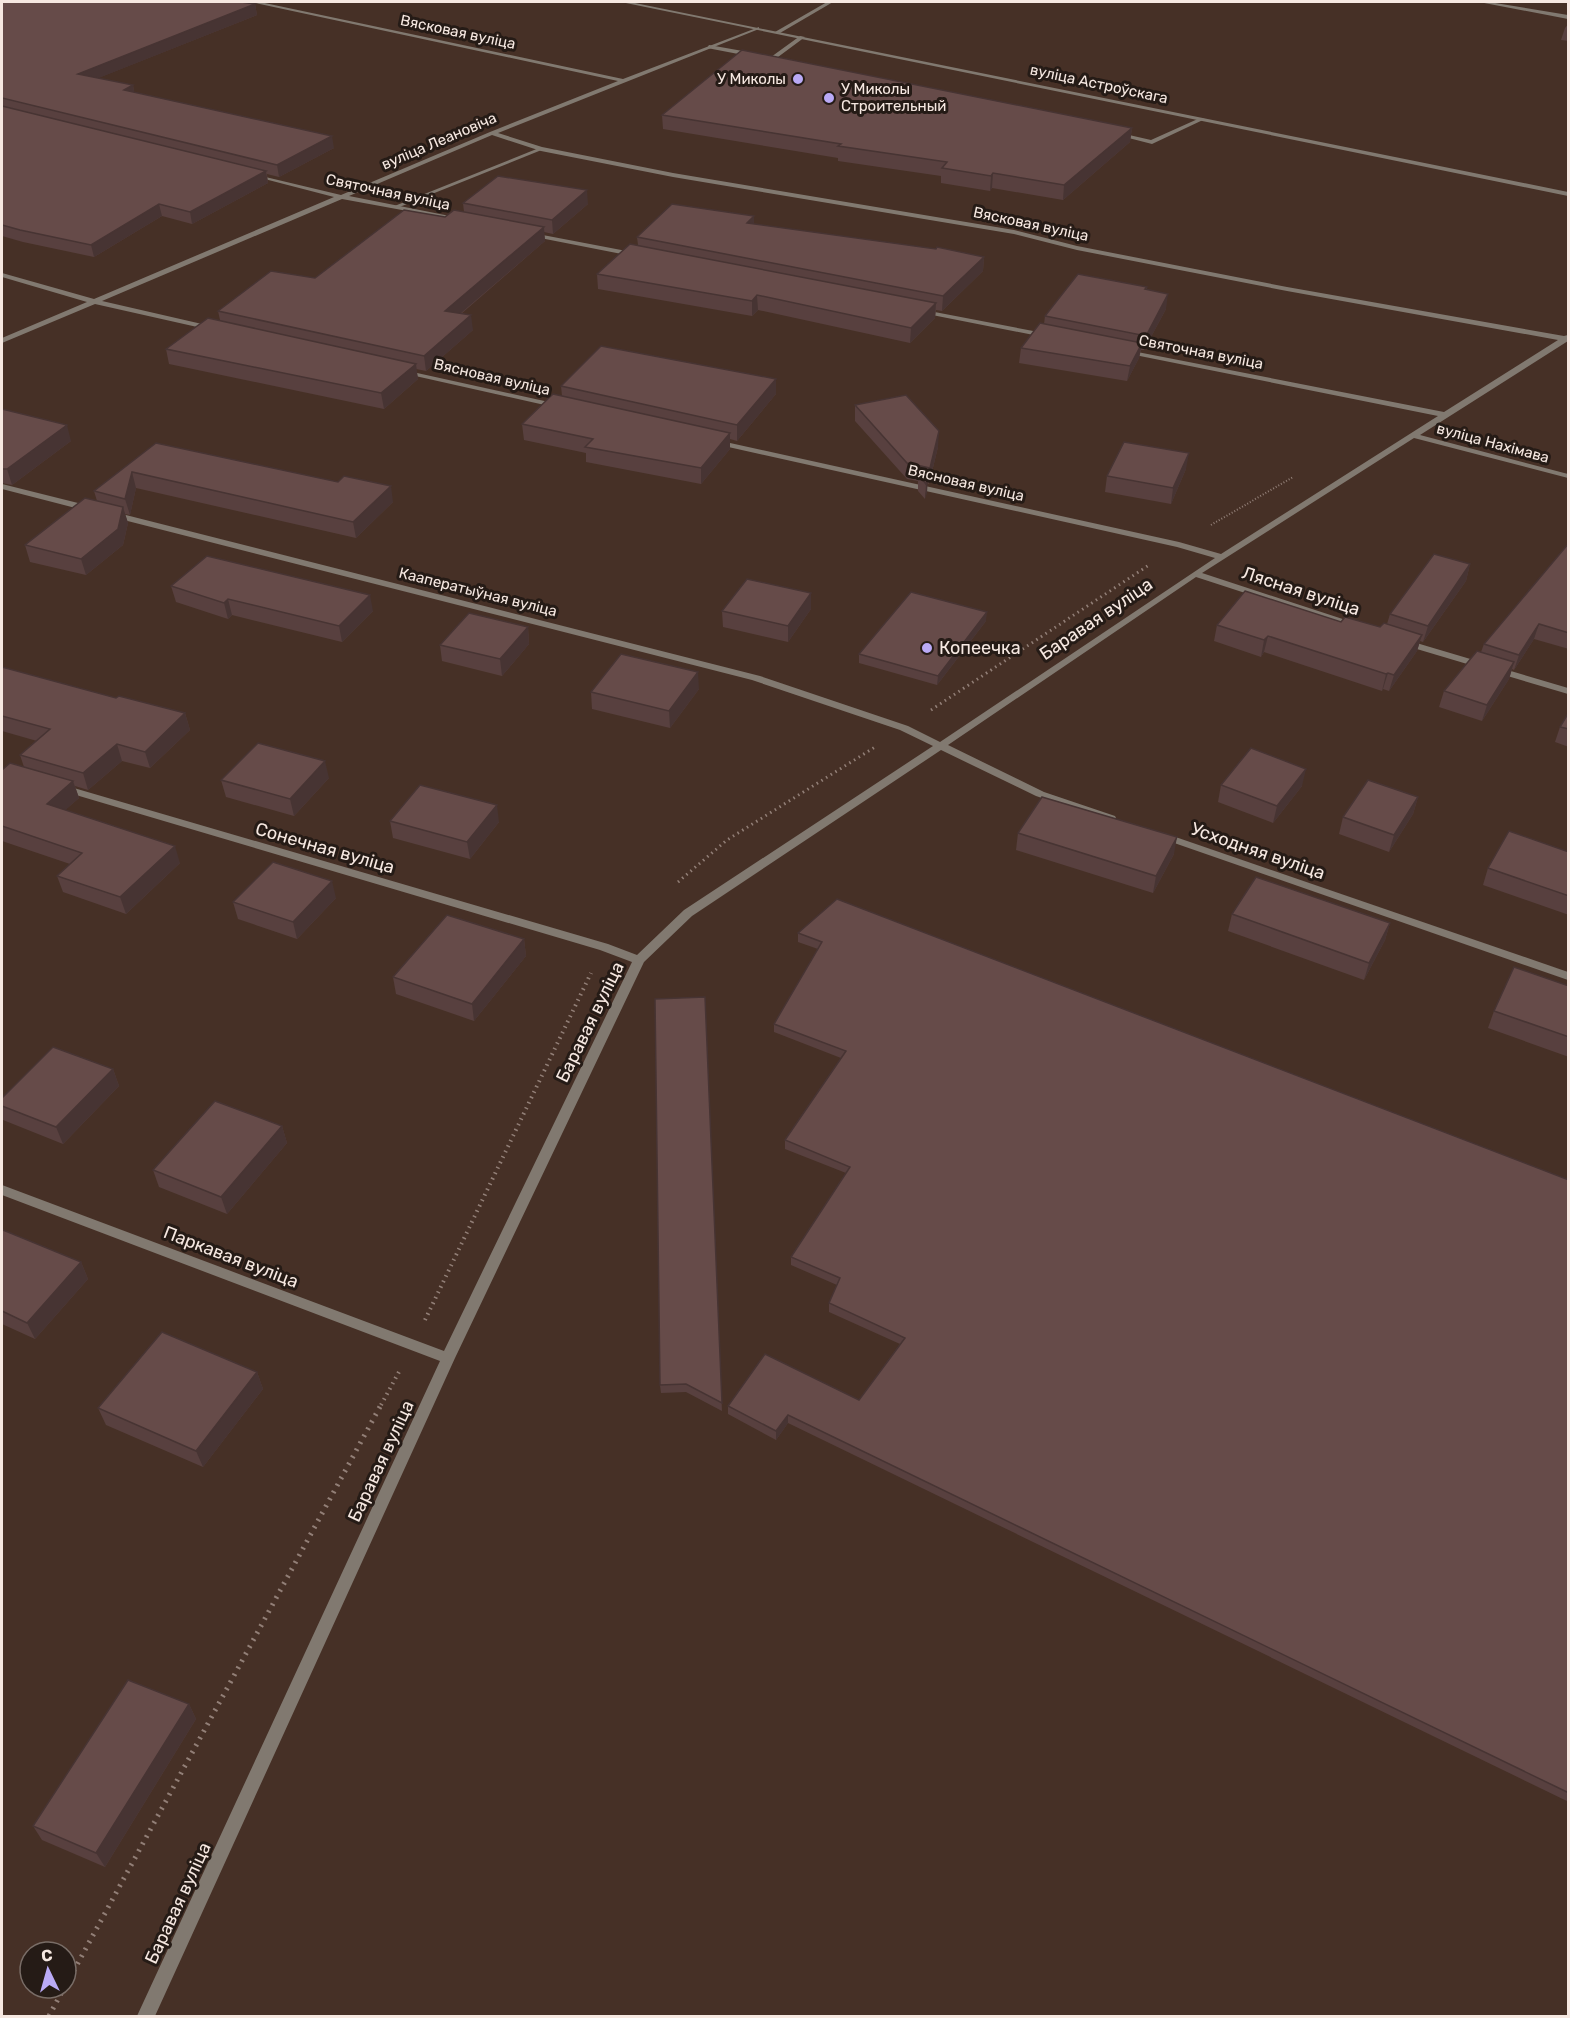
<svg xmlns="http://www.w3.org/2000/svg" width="1570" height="2018" viewBox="0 0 1570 2018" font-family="Rubik,sans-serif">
<rect width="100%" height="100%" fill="#463026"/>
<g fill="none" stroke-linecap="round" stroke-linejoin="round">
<!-- path-far3 -->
<polyline stroke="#927f77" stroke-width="2" stroke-dasharray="1 2" stroke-linecap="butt" points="1211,525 1293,477"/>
<!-- path-far2 -->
<g stroke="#927f77" stroke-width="3" stroke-dasharray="1.5 4" stroke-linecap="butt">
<polyline points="931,710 1149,565"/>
<polyline points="678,882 727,840 875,747"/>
</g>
<!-- path-far1 -->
<g stroke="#927f77" stroke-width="4" stroke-dasharray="1.5 4.5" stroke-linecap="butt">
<polyline points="425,1320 591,973"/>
<polyline points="381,1405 400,1370"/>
</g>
<!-- path -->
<g stroke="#927f77" stroke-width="5" stroke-dasharray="2 6" stroke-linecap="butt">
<polyline points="66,1985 382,1403"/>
<polyline points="49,2016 64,1988"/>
</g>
<!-- service -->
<g fill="#817970" fill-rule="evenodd">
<polygon points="800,36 805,37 778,57 788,60 788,62 771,59 771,57"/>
<polygon points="709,45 754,53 757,55 754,57 707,48"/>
<polygon points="1200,118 1205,119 1152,144 1113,134 1116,132 1151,140"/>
<polygon points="539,148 544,149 397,208 392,207"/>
</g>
<!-- minor -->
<g fill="#817970" fill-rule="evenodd">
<polygon points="251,2 260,2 623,79 759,27 759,29 498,133 542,147 673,173 1014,230 1077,246 1287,287 1564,336 1568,335 1568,341 1420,435 1568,474 1568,478 1414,438 1202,573 1358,624 1358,628 1352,628 1196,577 948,745 1044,792 1115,816 1116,818 1115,820 1107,820 1036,796 941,750 692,916 644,962 455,1358 155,2016 137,2016 440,1361 2,1195 2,1185 444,1351 632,962 600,950 59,790 58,788 63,785 67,786 608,944 637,955 684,910 933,746 900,730 752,680 108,516 108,512 114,512 760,676 908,726 940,742 1215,558 1177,547 715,444 711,441 712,439 1179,542 1221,554 1438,416 1125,353 1122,353 1122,349 1444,412 1558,340 1287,291 1077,250 1014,234 673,177 541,151 492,135 349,196 460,218 463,220 462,221 342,199 102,301 215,327 215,331 95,304 2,343 2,338 87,302 2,277 2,273 94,299 334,197 249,175 249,173 341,195 490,132 618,81"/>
<polygon points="827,2 833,2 780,33 775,32"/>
<polygon points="1479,2 1489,2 1568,15 1568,19"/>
<polygon points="527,232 637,253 641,255 637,257 530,236 527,236"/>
<polygon points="919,309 1049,334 1053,336 1049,338 922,313 918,311"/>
<polygon points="399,369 558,404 562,406 558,408 402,373 398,371"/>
<polygon points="2,484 94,507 95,509 91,512 2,489"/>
<polygon points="1403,639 1568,688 1568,694 1400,644 1398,642"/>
<polygon points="1161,832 1568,972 1568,980 1157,837 1156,835"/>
</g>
<!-- tertiary -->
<polygon fill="#817970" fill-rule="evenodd" points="621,2 630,2 1568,192 1568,196"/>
</g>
<!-- wall -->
<g fill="#58403f">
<polygon points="2,2 255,4 257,15 98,78 133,85 134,92 334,148 279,177 267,174 268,183 192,224 162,216 94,257 23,242 2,236"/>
<polygon points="1569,23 1569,41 1561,40 1565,28"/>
<polygon points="662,115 1132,128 1130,142 1063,200 992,188 990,191 941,183 941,176 838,161 838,158 663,129"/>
<polygon points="463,203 588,204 553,234 544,232 545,241 461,314 473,330 426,371 416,369 418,379 384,409 169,364 166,349 220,320 218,311 315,278 445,217 464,212"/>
<polygon points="754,216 754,224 984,257 983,271 942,311 936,310 935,318 910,343 758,310 752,316 598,289 597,274 638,245 637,237"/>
<polygon points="1147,287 1147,290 1166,309 1144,350 1141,350 1139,358 1127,381 1019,363 1021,348 1044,324 1045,316"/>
<polygon points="776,379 776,394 737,441 730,439 730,449 701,484 586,462 586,453 524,440 522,424 562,396 561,386"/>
<polygon points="855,405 938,447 929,484 927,483 925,499 918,491 918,481 907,479 855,421"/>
<polygon points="2,409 71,441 12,485 2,483"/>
<polygon points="156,443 393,502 356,538 136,488 130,515 125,514 128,523 123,545 86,575 30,562 25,545 97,501 94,491"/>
<polygon points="1186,469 1171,504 1105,492 1107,476"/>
<polygon points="1569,543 1569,649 1534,639 1514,670 1512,669 1509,679 1482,721 1439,707 1444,691 1481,652 1484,644"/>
<polygon points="1470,564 1466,581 1423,642 1420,641 1417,651 1389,691 1383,689 1382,691 1264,652 1261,657 1214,641 1217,625 1341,622 1380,627 1387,624 1390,614"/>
<polygon points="171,586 373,611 342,642 232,615 228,619 176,602"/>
<polygon points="811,593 811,609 788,642 723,627 722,611"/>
<polygon points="986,621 937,685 859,663 859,654"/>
<polygon points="528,627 529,644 502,676 442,661 440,645"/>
<polygon points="2,667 116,698 185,713 190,730 150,768 122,761 88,790 75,786 79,798 65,810 180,863 126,914 63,892 57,876 70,864 2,841 2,770 24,767 20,755 37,741 2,731"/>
<polygon points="699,689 670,728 592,709 591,692"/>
<polygon points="1569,712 1569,747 1555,742 1560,727"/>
<polygon points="329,778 294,816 226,797 221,780"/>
<polygon points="1221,785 1302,786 1273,823 1218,802"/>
<polygon points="1418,797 1413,814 1389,852 1339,834 1343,817"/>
<polygon points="390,821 499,822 470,859 393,838"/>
<polygon points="1018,833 1174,854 1153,893 1016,850"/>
<polygon points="1569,852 1569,915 1483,885 1488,868"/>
<polygon points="336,898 297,939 238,919 233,902"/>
<polygon points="1232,914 1390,923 1385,940 1364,980 1228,931"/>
<polygon points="798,933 1569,1180 1569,1802 788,1423 776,1440 728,1414 728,1406 859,1400 900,1344 829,1312 829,1303 837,1285 791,1265 791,1257 846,1173 785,1149 785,1140 841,1058 774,1032 774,1024 818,949 798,942"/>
<polygon points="524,939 526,956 474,1021 396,994 393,977"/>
<polygon points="1569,986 1569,1057 1488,1028 1494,1011"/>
<polygon points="705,997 722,1411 686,1392 661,1393 660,1385"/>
<polygon points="113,1069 119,1086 63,1144 3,1120 2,1117 2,1098"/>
<polygon points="282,1126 287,1143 227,1214 159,1187 153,1170"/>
<polygon points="2,1232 81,1262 88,1279 35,1339 2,1324"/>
<polygon points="257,1372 263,1389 203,1467 106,1425 98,1408"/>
<polygon points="189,1704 196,1719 105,1867 42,1840 33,1826"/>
</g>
<!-- shaded-wall -->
<g fill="#473433">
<polygon points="255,4 257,15 81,85 78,74"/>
<polygon points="133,85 135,97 124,90"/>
<polygon points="1132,128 1130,142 1063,200 1064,185"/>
<polygon points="332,136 334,148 279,177 277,165"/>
<polygon points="266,171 268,183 192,224 190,212"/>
<polygon points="993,173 992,188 990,191 991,176"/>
<polygon points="587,190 588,204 553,234 552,220"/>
<polygon points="159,204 162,216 94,257 91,245"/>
<polygon points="754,216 754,230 747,223"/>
<polygon points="544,227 545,241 447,325 445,311"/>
<polygon points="984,257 983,271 942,311 943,296"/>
<polygon points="1168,294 1166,309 1144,350 1146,336"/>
<polygon points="757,295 758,310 752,316 752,301"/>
<polygon points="936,303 935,318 910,343 911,328"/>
<polygon points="471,315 473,330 426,371 424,356"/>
<polygon points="1142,343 1139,358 1127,381 1130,366"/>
<polygon points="416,364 418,379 384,409 381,393"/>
<polygon points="776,379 776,394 737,441 737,425"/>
<polygon points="67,425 71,441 12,485 7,469"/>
<polygon points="939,431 938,447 929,484 930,468"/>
<polygon points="730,433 730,449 701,484 701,468"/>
<polygon points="1189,453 1186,469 1171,504 1173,488"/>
<polygon points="132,472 136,488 130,515 125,499"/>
<polygon points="928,477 927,493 925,499 926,484"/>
<polygon points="391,486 393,502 356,538 353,522"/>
<polygon points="123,507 128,523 123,545 86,575 81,559"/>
<polygon points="1470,564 1466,581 1423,642 1428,626"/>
<polygon points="811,593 811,609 788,642 788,626"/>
<polygon points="370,595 373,611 342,642 339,626"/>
<polygon points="228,599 232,615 228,619 224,603"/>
<polygon points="987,612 986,621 937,685 938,676"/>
<polygon points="1539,624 1534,639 1514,670 1519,655"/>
<polygon points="528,627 529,644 502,676 500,659"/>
<polygon points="1422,635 1417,651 1389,691 1394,675"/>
<polygon points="1268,636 1264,652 1261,657 1264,640"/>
<polygon points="1514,662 1509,679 1482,721 1487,705"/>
<polygon points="698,672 699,689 670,728 669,711"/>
<polygon points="1388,673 1383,689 1382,691 1386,674"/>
<polygon points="185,713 190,730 150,768 145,752"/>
<polygon points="117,744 122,761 88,790 83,773"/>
<polygon points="325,761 329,778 294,816 290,799"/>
<polygon points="1306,769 1302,786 1273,823 1277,806"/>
<polygon points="73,781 79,798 53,821 47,804"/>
<polygon points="1418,797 1413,814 1389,852 1394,835"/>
<polygon points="497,805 499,822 470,859 467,842"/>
<polygon points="1177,837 1174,854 1153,893 1156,876"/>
<polygon points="175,846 180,863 126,914 120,897"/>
<polygon points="332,881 336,898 297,939 293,922"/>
<polygon points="1390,923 1385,940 1364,980 1369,963"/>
<polygon points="524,939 526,956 474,1021 472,1004"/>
<polygon points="113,1069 119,1086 63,1144 56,1127"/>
<polygon points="282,1126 287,1143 227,1214 221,1197"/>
<polygon points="81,1262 88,1279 35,1339 27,1323"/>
<polygon points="257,1372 263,1389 203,1467 196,1451"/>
<polygon points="788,1415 788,1423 776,1440 776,1431"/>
<polygon points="189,1704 196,1719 105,1867 96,1853"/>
</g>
<!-- building -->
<g fill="#664b49" stroke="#473433" stroke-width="1.5">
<polygon points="2,2 241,2 255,4 78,74 133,85 124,90 332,136 277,165 2,98"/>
<polygon points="742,50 1132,128 1064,185 993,173 991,176 942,168 947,162 838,146 841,144 662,115"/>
<polygon points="2,106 266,171 190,212 159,204 91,245 20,230 2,225"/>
<polygon points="498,176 587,190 552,220 463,203"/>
<polygon points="672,204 754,216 747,223 936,249 937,247 984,257 943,296 637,237"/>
<polygon points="404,210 445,217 454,210 544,227 445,311 471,315 424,356 218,311 271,271 315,278"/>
<polygon points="630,244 936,303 911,328 757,295 752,301 597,274"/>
<polygon points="1078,274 1147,287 1145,289 1168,294 1146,336 1045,316"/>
<polygon points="208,318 416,364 381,393 166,349"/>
<polygon points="1040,323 1142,343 1130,366 1021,348"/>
<polygon points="601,346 776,379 737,425 561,386"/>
<polygon points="553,394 730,433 701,468 585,447 593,439 522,424"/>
<polygon points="906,395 939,431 930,468 907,463 855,405"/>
<polygon points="2,409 67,425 7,469 2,469"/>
<polygon points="1124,442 1189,453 1173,488 1107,476"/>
<polygon points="156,443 338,482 344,476 391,486 353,522 132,472 125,499 94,491"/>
<polygon points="919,475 928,477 926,484"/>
<polygon points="85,498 123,507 118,529 81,559 25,545"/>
<polygon points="1569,543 1569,633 1539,624 1519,655 1484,644"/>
<polygon points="1434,554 1470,564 1428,626 1390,614"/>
<polygon points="207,556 370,595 339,626 228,599 224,603 171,586"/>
<polygon points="747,579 811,593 788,626 722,611"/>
<polygon points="1245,591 1341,622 1345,617 1380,627 1384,623 1422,635 1394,675 1388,673 1386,674 1268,636 1264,640 1217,625"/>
<polygon points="911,592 987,612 938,676 859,654"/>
<polygon points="469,613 528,627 500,659 440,645"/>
<polygon points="1477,651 1514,662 1487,705 1444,691"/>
<polygon points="621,654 698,672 669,711 591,692"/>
<polygon points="2,667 116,698 119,696 185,713 145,752 117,744 83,773 20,755 50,729 2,716"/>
<polygon points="1569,712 1569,729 1560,727"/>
<polygon points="258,743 325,761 290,799 221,780"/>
<polygon points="1251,748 1306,769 1277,806 1221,785"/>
<polygon points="10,763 73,781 47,804 175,846 120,897 57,876 82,853 2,826 2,770"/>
<polygon points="1368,780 1418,797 1394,835 1343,817"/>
<polygon points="420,785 497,805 467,842 390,821"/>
<polygon points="1042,797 1177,837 1156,876 1018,833"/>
<polygon points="1509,831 1569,852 1569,896 1488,868"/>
<polygon points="273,862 332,881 293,922 233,902"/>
<polygon points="1256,877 1390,923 1369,963 1232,914"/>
<polygon points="837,899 1569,1180 1569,1793 788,1415 776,1431 728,1406 765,1354 859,1400 905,1338 829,1303 840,1278 791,1257 850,1167 785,1140 846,1051 774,1024 822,942 798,933"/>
<polygon points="447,915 524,939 472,1004 393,977"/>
<polygon points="1514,967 1569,986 1569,1037 1494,1011"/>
<polygon points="705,997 722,1403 686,1384 660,1385 655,999"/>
<polygon points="53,1047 113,1069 56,1127 2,1106 2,1098"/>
<polygon points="215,1101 282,1126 221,1197 153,1170"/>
<polygon points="3,1230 81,1262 27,1323 2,1311 2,1232"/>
<polygon points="162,1332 257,1372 196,1451 98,1408"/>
<polygon points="128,1680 189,1704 96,1853 33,1826"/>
</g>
<!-- markers -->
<g fill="#baaaf6" stroke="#251b16" stroke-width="2">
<circle cx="798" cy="79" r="6"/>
<circle cx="829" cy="98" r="6"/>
<circle cx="927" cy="648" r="6"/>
</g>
<g text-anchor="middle" stroke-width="6" stroke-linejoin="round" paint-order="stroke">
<!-- far-street labels -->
<g font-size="15" fill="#f6e8e1" stroke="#251b16">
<text transform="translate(458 32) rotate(12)" y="5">Вясковая вуліца</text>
<text transform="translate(1099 84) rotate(12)" y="5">вуліца Астроўскага</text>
<text transform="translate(439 141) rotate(-23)" y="5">вуліца Леановіча</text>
<text transform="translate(388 192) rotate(12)" y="5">Святочная вуліца</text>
<text transform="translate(1031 224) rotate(12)" y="5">Вясковая вуліца</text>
<text transform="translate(1201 352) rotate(11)" y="5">Святочная вуліца</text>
<text transform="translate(492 377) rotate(13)" y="5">Вясновая вуліца</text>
<text transform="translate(1493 443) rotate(15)" y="5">вуліца Нахімава</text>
<text transform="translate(966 483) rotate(13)" y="5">Вясновая вуліца</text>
<text transform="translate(478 592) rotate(14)" y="5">Кааператыўная вуліца</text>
</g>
<!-- far-poi labels -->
<g font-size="15" fill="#f6e8e1" stroke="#251b16" text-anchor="end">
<text x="786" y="84">У Миколы</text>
<text x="841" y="94" text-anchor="start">У Миколы<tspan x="841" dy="17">Строительный</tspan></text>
</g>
<!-- street labels -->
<g font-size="18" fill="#f6e8e1" stroke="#251b16">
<text transform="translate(1301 591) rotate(18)" y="6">Лясная вуліца</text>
<text transform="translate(1096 619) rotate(-34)" y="6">Баравая вуліца</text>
<text transform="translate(325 848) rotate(16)" y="6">Сонечная вуліца</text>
<text transform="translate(1258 851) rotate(19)" y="6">Усходняя вуліца</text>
<text transform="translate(590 1022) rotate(-64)" y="6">Баравая вуліца</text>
<text transform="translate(231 1257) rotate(21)" y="6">Паркавая вуліца</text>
<text transform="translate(381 1461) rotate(-65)" y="6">Баравая вуліца</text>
<text transform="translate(178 1903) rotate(-65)" y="6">Баравая вуліца</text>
</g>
<!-- poi labels -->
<g font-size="18" fill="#f6e8e1" stroke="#251b16" text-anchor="start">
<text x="939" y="654">Копеечка</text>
</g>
</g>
<!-- border -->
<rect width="1570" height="2018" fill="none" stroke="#f6e8e1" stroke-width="6"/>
<!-- north arrow -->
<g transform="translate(48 1970) rotate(355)"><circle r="28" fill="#251b16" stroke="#796d67" stroke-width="1.5"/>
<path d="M0-4.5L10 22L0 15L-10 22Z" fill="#baaaf6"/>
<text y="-9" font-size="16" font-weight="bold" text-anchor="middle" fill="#f6e8e1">С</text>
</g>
</svg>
